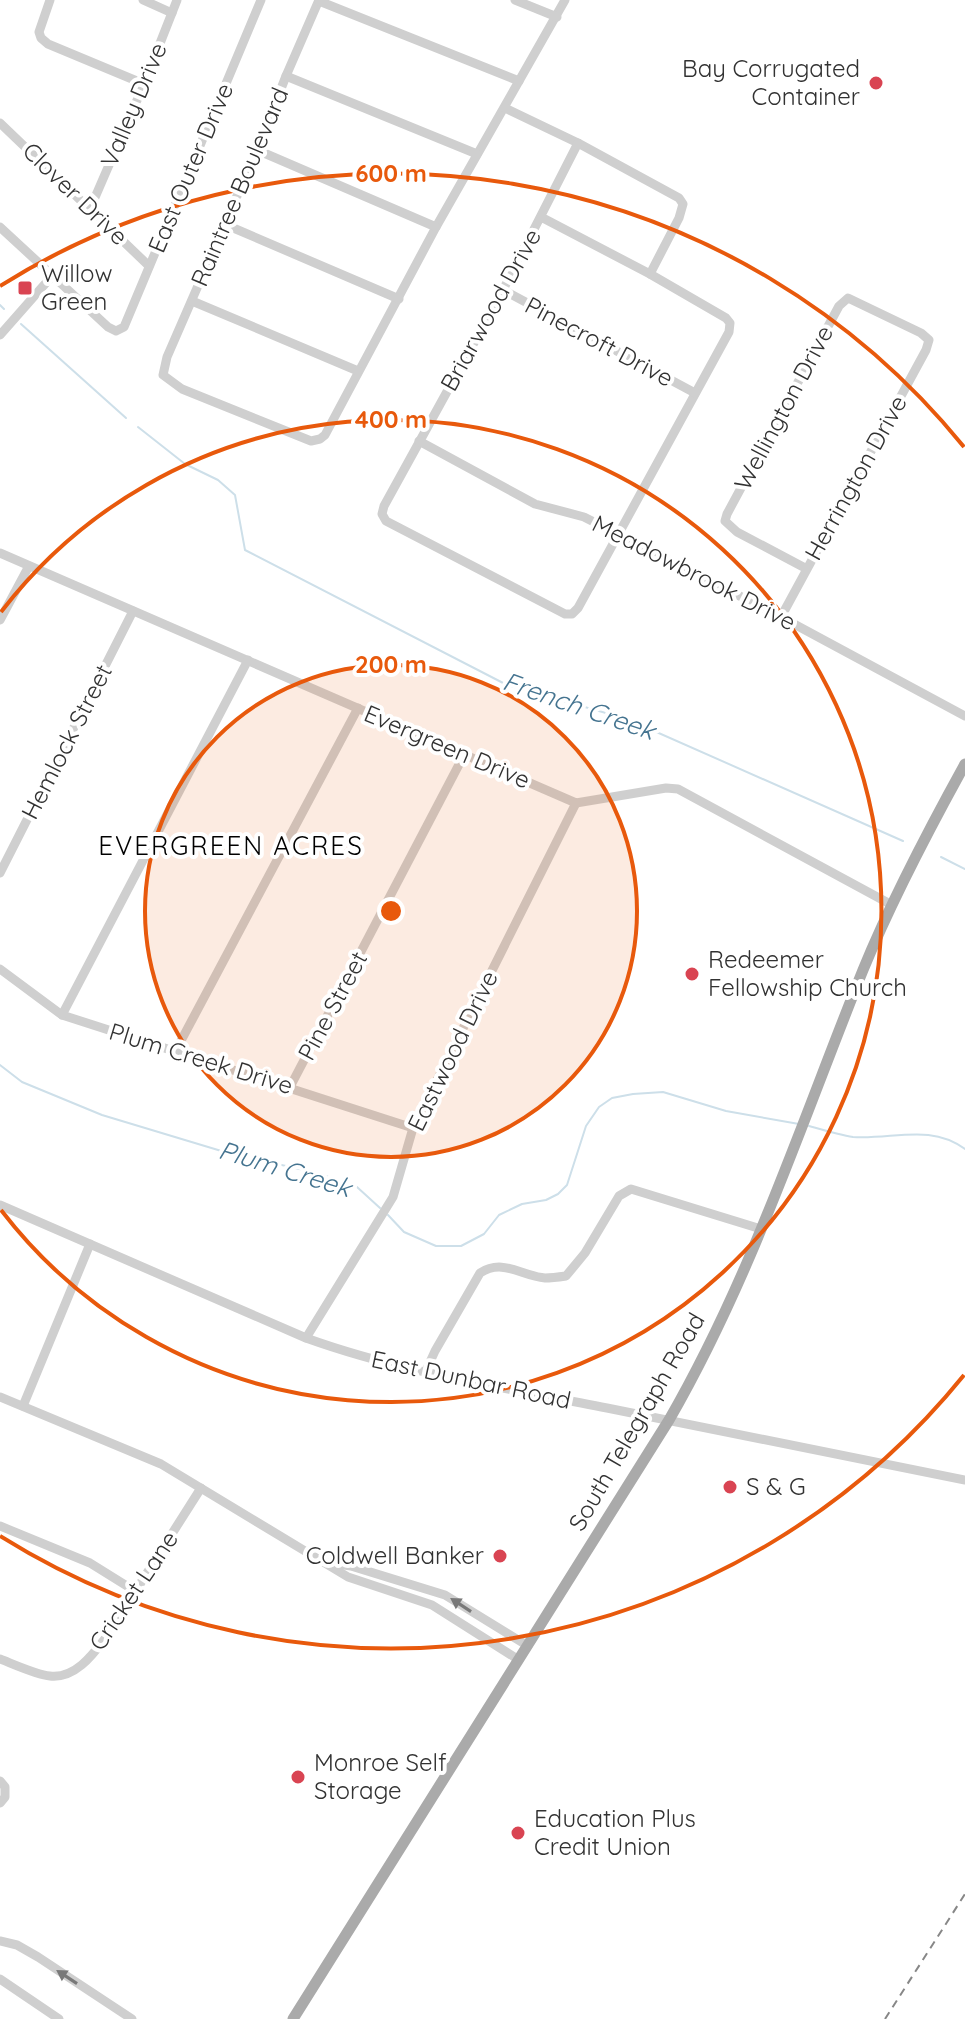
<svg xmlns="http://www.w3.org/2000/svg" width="965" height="2019" viewBox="0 0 965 2019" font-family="Quicksand,sans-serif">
<rect width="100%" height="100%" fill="#fff"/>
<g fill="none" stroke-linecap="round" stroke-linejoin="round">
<!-- stream -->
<g stroke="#cddfe9" stroke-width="2">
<polyline points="0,305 4,309"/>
<polyline points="21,324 126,418"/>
<polyline points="138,427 185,464 218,480 235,495 245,550 507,685 627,719 903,841"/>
<polyline points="941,857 965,869"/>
<polyline points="0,1065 22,1082 102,1115 228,1153 317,1173 357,1187 380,1208"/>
<path d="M 809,1126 C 823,1130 839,1135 853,1137 C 892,1140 930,1123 965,1149"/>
<polyline points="388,1215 404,1232 436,1246 461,1246 484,1234 499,1215 522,1204 546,1200 558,1194 567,1185 586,1126 599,1107 612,1098 633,1094 663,1092 726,1111 799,1124"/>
</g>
<!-- minor -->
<g stroke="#cfcfcf" stroke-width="9">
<polyline points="50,0 39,32 41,38 48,44 144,84"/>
<polyline points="143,0 172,13"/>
<polyline points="319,0 286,76 257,150 167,357 163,375 182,389 311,441 320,439 325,435 436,227 565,0"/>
<polyline points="515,0 557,17"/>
<polyline points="319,1 519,81"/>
<polyline points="286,76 477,154"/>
<polyline points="505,108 578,143 679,198 683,204 679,218 650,274"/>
<polyline points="0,123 149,266"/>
<polyline points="257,150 436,227"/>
<polyline points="90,209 144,84 177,0"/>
<polyline points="541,217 650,274 726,318 730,323 729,332 578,608 572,614 565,614 386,521 382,514 384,506 503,290 578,143"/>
<polyline points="224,224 399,299"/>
<polyline points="0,227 108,327 116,331 124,327 261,0"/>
<polyline points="503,290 695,393"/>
<polyline points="192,301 358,371"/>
<polyline points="0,335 52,276"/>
<polyline points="419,441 535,504 584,517 781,617 965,716"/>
<polyline points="0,553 576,803 666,788 678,789 892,905"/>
<polyline points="781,617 926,350 929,340 921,333 848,298 839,306 727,514 725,521 737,532 807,569"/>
<polyline points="0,620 29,566"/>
<polyline points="0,873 133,611"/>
<polyline points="0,969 62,1015 413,1128"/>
<polyline points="62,1015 248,660"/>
<polyline points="175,1052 358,708"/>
<polyline points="290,1087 464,755"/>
<path d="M 0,1205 L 306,1338 C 403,1373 506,1388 607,1408 C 727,1431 846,1456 965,1480"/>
<polyline points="306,1338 393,1197 413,1128 576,803"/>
<path d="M 425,1373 L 435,1351 L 480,1273 C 503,1258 521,1276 545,1278 C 552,1278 559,1277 566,1276 L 585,1253 L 619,1196 L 631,1189 L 761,1229"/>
<polyline points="0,1397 161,1464 348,1577 432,1605 519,1660"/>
<polyline points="23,1406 90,1244"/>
<polyline points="0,1526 90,1563 135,1591"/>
<polyline points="330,1563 351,1566 445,1595 528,1646"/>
<path d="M 0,1659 C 13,1664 37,1675 50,1676 C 76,1679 94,1653 107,1636 L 201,1488"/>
<polyline points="0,1781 5,1787 5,1797 0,1803"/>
<polyline points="0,1941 17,1945 38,1957 132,2019"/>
<polyline points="0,1979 59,2019"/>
</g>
<!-- major -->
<path stroke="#aaa" stroke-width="11" d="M 293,2019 L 669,1420 C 751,1278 802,1121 863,970 C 892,899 928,831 965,764"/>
<!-- rail -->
<polyline stroke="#878787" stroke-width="2" stroke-dasharray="8 6" stroke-linecap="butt" points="885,2019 965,1894"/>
</g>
<!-- one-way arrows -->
<defs><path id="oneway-solid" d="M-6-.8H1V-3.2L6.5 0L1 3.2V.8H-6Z" transform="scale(2)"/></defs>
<g fill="#797979">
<use href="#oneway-solid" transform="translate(461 1605) rotate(-147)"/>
<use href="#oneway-solid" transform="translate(67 1977) rotate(-147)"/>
</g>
<!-- distance rings -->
<circle cx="391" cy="911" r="246" fill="#e8590c" fill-opacity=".12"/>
<g fill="none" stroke="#e8590c" stroke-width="4">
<circle cx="391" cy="911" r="246"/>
<path d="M1 612A491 491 0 1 1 1 1210"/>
<path d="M964 1375A737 737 0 0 1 0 1536M0 286A737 737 0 0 1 964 447"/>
</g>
<!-- markers -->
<g fill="#d94452" stroke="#fff" stroke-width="3">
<circle cx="876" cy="83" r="8"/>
<rect x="17" y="280" width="16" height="16" rx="4"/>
<circle cx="692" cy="974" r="8"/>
<circle cx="730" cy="1487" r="8"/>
<circle cx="500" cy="1556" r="8"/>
<circle cx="298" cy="1777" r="8"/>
<circle cx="518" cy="1833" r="8"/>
</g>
<g text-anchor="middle" stroke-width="8" stroke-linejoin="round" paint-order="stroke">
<!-- poi labels -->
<g font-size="24" fill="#323232" stroke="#fff" text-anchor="start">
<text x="860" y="77" text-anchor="end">Bay Corrugated<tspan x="860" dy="28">Container</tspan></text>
<text x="41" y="282">Willow<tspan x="41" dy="28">Green</tspan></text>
<text x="708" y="968">Redeemer<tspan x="708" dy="28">Fellowship Church</tspan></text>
<text x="746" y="1495">S &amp; G</text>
<text x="484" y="1564" text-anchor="end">Coldwell Banker</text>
<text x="314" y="1771">Monroe Self<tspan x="314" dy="28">Storage</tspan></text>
<text x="534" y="1827">Education Plus<tspan x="534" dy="28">Credit Union</tspan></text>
</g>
<!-- street labels -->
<g font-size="24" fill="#323232" stroke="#fff">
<text transform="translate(134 105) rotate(-67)" y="8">Valley Drive</text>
<text transform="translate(191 168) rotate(-67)" y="8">East Outer Drive</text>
<text transform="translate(240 187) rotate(-67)" y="8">Raintree Boulevard</text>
<text transform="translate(75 194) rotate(44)" y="8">Clover Drive</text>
<text transform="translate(491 310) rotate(-61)" y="8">Briarwood Drive</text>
<text transform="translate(599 342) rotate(28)" y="8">Pinecroft Drive</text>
<text transform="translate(784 408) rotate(-62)" y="8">Wellington Drive</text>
<text transform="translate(856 478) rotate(-61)" y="8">Herrington Drive</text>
<text transform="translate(694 573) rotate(27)" y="8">Meadowbrook Drive</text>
<text transform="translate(67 742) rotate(-63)" y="8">Hemlock Street</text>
<text transform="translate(447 747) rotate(23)" y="8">Evergreen Drive</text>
<text transform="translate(333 1006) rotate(-62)" y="8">Pine Street</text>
<text transform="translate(453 1051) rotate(-64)" y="8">Eastwood Drive</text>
<text transform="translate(201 1059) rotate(17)" y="8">Plum Creek Drive</text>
<text transform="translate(471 1380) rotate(12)" y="8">East Dunbar Road</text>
<text transform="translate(637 1422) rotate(-60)" y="8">South Telegraph Road</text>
<text transform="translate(134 1591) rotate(-56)" y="8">Cricket Lane</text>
</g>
<!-- water labels -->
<g font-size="26" font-style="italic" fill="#457490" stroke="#fff">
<text transform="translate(579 706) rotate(19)" y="9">French Creek</text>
<text transform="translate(285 1169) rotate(17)" y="9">Plum Creek</text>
</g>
<!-- neighbourhood labels -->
<g font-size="26" letter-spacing="2" fill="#000" stroke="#fff">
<text x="231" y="855">EVERGREEN ACRES</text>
</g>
</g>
<circle cx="391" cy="911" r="12" fill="#e8590c" stroke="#fff" stroke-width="4"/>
<g font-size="24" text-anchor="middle" font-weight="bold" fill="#e8590c" stroke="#fff" stroke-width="8" stroke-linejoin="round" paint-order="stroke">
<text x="391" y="182">600 m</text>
<text x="391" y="428">400 m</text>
<text x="391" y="673">200 m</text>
</g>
</svg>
